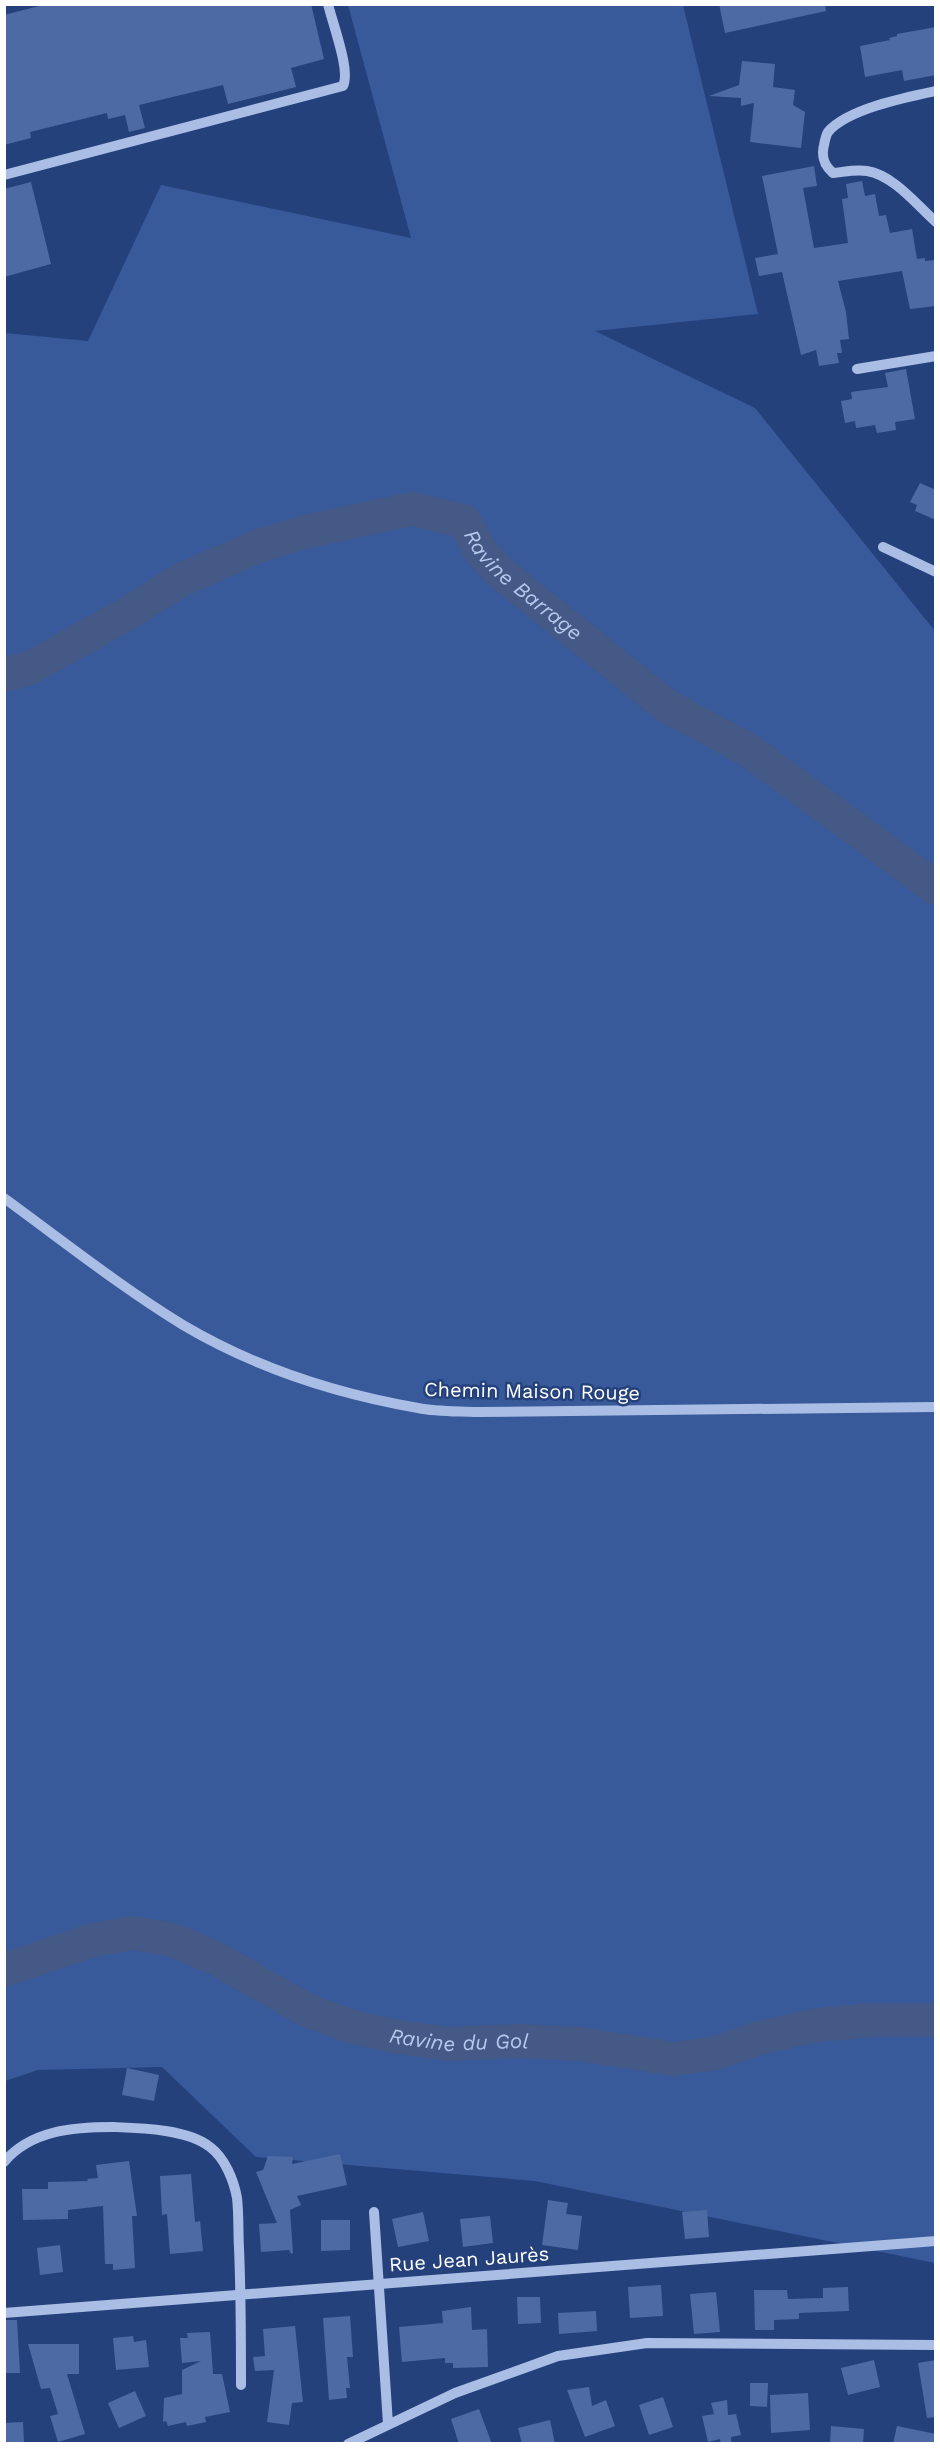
<svg xmlns="http://www.w3.org/2000/svg" width="940" height="2448" viewBox="0 0 940 2448" font-family="'Work Sans',sans-serif">
<rect width="100%" height="100%" fill="#25417c"/>
<!-- green -->
<polygon fill="#38599a" points="348,5 683,5 758,314 595,331 755,408 935,631 935,2263 535,2181 256,2157 162,2067 38,2070 5,2081 5,333 88,341 161,185 411,238"/>
<g fill="none" stroke-linecap="round" stroke-linejoin="round">
<!-- river -->
<g stroke="#445985" stroke-width="34">
<path id="s1" d="M 4,675 L 30,668 L 132,611 L 181,580 L 259,546 L 305,532 L 412,509 L 464,521 L 481,552 L 502,574 L 667,706 L 747,749 L 936,888"/>
<path id="s2" d="M 4,1970 L 93,1940 L 134,1933 L 173,1940 L 215,1958 L 307,2010 L 353,2027 L 398,2037 L 448,2044 L 518,2041 L 580,2044 L 675,2059 L 716,2053 L 759,2038 L 817,2025 L 872,2020 L 936,2020"/>
</g>
</g>
<!-- building -->
<g fill="#4d6aa5">
<polygon points="47,4 311,4 324,59 291,68 296,87 228,104 223,85 139,105 145,128 129,132 125,115 108,119 107,113 30,132 31,138 4,145 4,15"/>
<polygon points="719,4 825,4 826,11 725,33"/>
<polygon points="936,27 936,75 904,81 902,70 865,77 860,46 890,40 889,38 897,36 897,34"/>
<polygon points="742,61 775,64 773,87 795,90 793,105 805,112 801,148 750,142 754,103 741,106 741,98 709,96 739,85"/>
<polygon points="814,166 817,186 803,188 814,248 848,243 842,199 848,198 846,184 862,181 865,196 875,194 879,216 886,215 890,233 912,229 917,259 925,258 925,261 936,260 936,306 910,309 902,271 838,281 846,312 849,339 840,340 842,353 837,353 839,363 819,366 816,350 801,355 782,272 759,276 755,258 778,254 762,176"/>
<polygon points="31,182 51,264 4,277 4,189"/>
<polygon points="906,369 915,419 895,422 896,430 877,433 875,425 856,428 855,421 845,423 841,401 852,399 851,392 888,387 885,373"/>
<polygon points="920,483 936,490 936,520 915,511 917,505 910,502"/>
<polygon points="127,2068 159,2075 154,2101 122,2095"/>
<polygon points="340,2154 347,2185 297,2196 301,2205 290,2210 293,2253 291,2254 289,2250 261,2252 259,2224 277,2223 256,2172 263,2170 268,2156 293,2157 292,2164"/>
<polygon points="129,2161 137,2216 132,2216 135,2268 113,2270 113,2264 105,2264 103,2206 68,2210 68,2219 23,2220 22,2189 48,2189 48,2182 88,2181 87,2179 98,2178 96,2165"/>
<polygon points="191,2174 195,2222 200,2221 203,2251 170,2254 167,2214 162,2215 160,2176"/>
<polygon points="548,2200 568,2203 566,2214 582,2216 578,2250 542,2245"/>
<polygon points="707,2210 709,2237 685,2239 682,2212"/>
<polygon points="423,2212 429,2241 398,2247 392,2219"/>
<polygon points="490,2216 493,2243 463,2247 460,2219"/>
<polygon points="321,2220 350,2220 350,2250 321,2251"/>
<polygon points="60,2245 63,2272 40,2275 37,2248"/>
<polygon points="661,2285 663,2316 630,2318 628,2287"/>
<polygon points="848,2287 849,2311 799,2313 799,2319 774,2320 774,2330 755,2330 754,2290 787,2290 788,2299 823,2298 823,2288"/>
<polygon points="716,2292 720,2332 694,2334 690,2294"/>
<polygon points="517,2297 540,2297 541,2323 518,2324"/>
<polygon points="471,2307 472,2330 487,2329 488,2367 453,2368 453,2363 445,2363 445,2358 402,2362 399,2327 443,2323 442,2311"/>
<polygon points="596,2311 597,2331 559,2334 558,2313"/>
<polygon points="350,2316 353,2357 347,2357 350,2388 346,2388 347,2398 329,2400 323,2318"/>
<polygon points="4,2320 17,2320 20,2373 4,2373"/>
<polygon points="295,2326 303,2402 292,2403 289,2425 267,2422 274,2370 255,2371 253,2357 265,2356 263,2329"/>
<polygon points="210,2332 213,2374 222,2374 230,2412 205,2417 206,2422 187,2426 186,2422 168,2426 166,2421 163,2422 164,2398 182,2394 182,2370 201,2361 182,2363 180,2338 188,2338 187,2333"/>
<polygon points="133,2336 134,2342 146,2340 149,2367 116,2370 113,2338"/>
<polygon points="28,2344 79,2344 79,2374 67,2374 85,2434 58,2442 50,2416 58,2414 50,2388 41,2389"/>
<polygon points="874,2360 880,2387 848,2395 841,2368"/>
<polygon points="936,2360 936,2417 927,2418 918,2363"/>
<polygon points="750,2383 768,2383 767,2407 750,2406"/>
<polygon points="589,2387 592,2406 606,2400 615,2426 585,2437 567,2390"/>
<polygon points="135,2391 146,2416 119,2428 108,2403"/>
<polygon points="808,2393 810,2430 771,2433 770,2395"/>
<polygon points="663,2397 673,2427 649,2435 639,2405"/>
<polygon points="727,2400 728,2415 736,2414 741,2435 731,2437 731,2444 721,2444 720,2439 708,2442 702,2416 714,2414 711,2403"/>
<polygon points="479,2409 492,2444 459,2444 451,2419"/>
<polygon points="550,2420 555,2444 522,2444 518,2428"/>
<polygon points="23,2422 24,2444 4,2444 4,2423"/>
<polygon points="831,2426 864,2429 863,2444 830,2444"/>
<polygon points="897,2426 936,2434 936,2444 893,2444"/>
</g>
<g fill="none" stroke-linecap="round" stroke-linejoin="round">
<!-- minor -->
<g stroke="#a9bde5" stroke-width="10">
<path d="M 936,91 C 907,97 847,109 828,132 C 826,135 825,140 824,145 C 821,157 824,165 833,173 C 844,172 856,169 867,171 C 893,175 916,204 936,222"/>
<path d="M 4,175 L 343,86 C 351,71 332,22 328,4"/>
<polyline points="857,369 936,356"/>
<polyline points="883,547 936,572"/>
<path d="M 4,1198 C 63,1241 121,1287 183,1325 C 254,1367 337,1394 418,1408 C 437,1412 458,1411 477,1412 L 936,1407"/>
<path d="M 4,2162 C 31,2130 74,2127 113,2127 C 140,2128 188,2129 210,2147 C 225,2158 234,2181 237,2198 C 239,2215 238,2232 239,2248 C 241,2294 241,2339 241,2385"/>
<polyline points="374,2212 388,2424"/>
<polyline points="4,2313 936,2241"/>
<polyline points="348,2444 455,2393 558,2356 647,2343 936,2345"/>
</g>
</g>
<g text-anchor="middle" stroke-width="5" stroke-linejoin="round" paint-order="stroke">
<!-- street labels -->
<g font-size="20" fill="#fff" stroke="#25417c">
<text transform="translate(532 1391) rotate(1)" y="7">Chemin Maison Rouge</text>
<text transform="translate(469 2259) rotate(-4)" y="7">Rue Jean Jaurès</text>
</g>
<!-- water labels -->
<g font-size="21" font-style="italic" fill="#b4c8ed" stroke="#25417c">
<text dy="7" stroke="none"><textPath href="#s1" startOffset="586">Ravine Barrage</textPath></text>
<text dy="7" stroke="none"><textPath href="#s2" startOffset="483">Ravine du Gol</textPath></text>
</g>
</g>
<!-- border -->
<rect width="940" height="2448" fill="none" stroke="#ffffff" stroke-width="12"/>
</svg>
